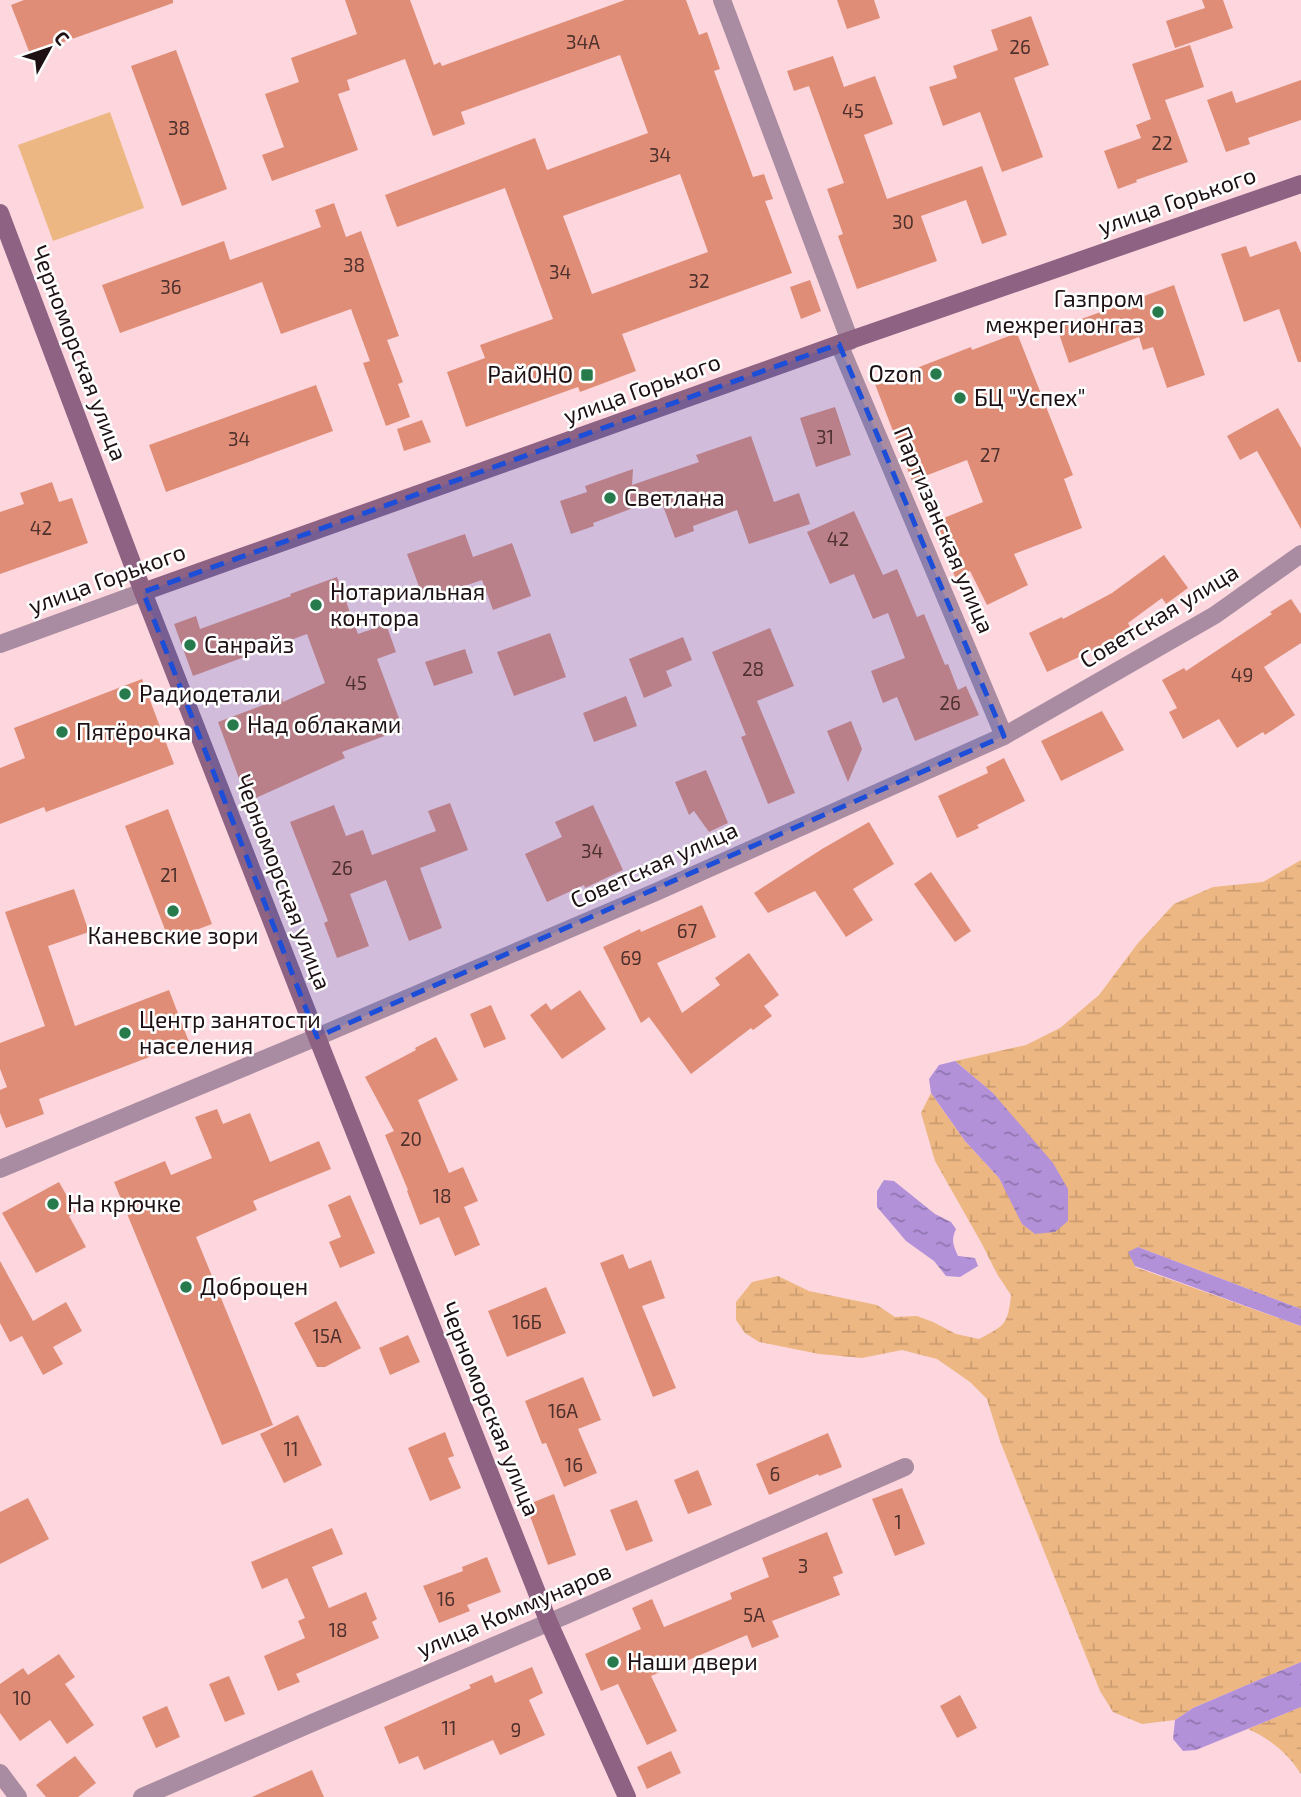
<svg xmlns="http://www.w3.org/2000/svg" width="1301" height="1797" viewBox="0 0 1301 1797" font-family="'Exo 2',sans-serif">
<defs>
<pattern id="wetland-marsh" width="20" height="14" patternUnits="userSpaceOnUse" patternTransform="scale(1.75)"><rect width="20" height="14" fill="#edb783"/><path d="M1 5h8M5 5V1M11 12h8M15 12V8" fill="none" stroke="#cb9c70"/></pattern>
<pattern id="water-ripples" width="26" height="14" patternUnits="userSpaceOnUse" patternTransform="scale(1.75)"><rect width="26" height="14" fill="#b291d8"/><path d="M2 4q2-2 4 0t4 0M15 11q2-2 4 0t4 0" fill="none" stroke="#9075ae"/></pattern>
</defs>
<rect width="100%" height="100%" fill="#fed7de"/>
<!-- grass -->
<polygon fill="#edb783" points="110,112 144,208 53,241 18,145"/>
<!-- wetland -->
<g fill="url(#wetland-marsh)">
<path d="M 1301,860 L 1301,1309 L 1138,1247 L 1135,1267 L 1301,1326 L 1301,1662 L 1193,1708 L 1175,1720 L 1142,1724 L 1113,1712 L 1100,1691 L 1000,1441 L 987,1399 L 970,1382 L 937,1359 L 902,1350 L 862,1358 L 819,1354 L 759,1342 L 745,1333 L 736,1320 L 736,1302 L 752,1282 L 778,1276 L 809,1291 L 877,1305 L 895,1317 L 917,1316 L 933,1322 L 956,1334 L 979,1339 C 1004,1326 1008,1325 1011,1295 L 997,1274 L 982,1244 L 935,1161 L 921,1113 L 931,1093 L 965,1141 L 999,1178 L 1011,1201 L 993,1093 L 955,1061 L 1026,1045 L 1060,1028 L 1099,995 L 1138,943 L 1174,904 L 1213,887 L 1263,882 Z"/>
<path d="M 1301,1707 L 1301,1774 C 1288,1753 1270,1739 1248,1729 Z"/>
</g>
<!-- water -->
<g fill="url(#water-ripples)">
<polygon points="955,1061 993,1093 1053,1163 1068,1189 1068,1221 1055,1232 1035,1234 1022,1224 999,1178 965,1141 931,1093 929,1079 939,1065"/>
<path d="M 884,1180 L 894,1181 L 935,1214 L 951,1222 L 956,1229 C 951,1240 953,1245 958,1256 L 975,1258 L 978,1266 L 960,1277 L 946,1276 L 934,1261 L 906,1241 L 877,1207 L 877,1191 Z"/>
<polygon points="1138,1247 1301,1309 1301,1326 1135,1266 1128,1252"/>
<polygon points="1301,1662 1301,1707 1196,1750 1183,1751 1173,1739 1175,1720 1193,1708"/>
</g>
<!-- building -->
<g fill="#e08d77" fill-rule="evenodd">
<polygon points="24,0 173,0 173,3 30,54 11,5"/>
<path d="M 345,0 L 410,0 L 434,65 L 440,62 L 442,66 L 625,0 L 686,0 L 699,35 L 707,32 L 720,69 L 714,71 L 753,177 L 764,174 L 773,199 L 765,201 L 792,273 L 622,334 L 636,371 L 580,392 L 578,387 L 466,427 L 447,372 L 485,358 L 480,345 L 553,319 L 505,188 L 397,227 L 385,195 L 535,138 L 547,170 L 648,133 L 620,55 L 461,112 L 465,124 L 433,136 L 405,59 L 347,80 L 350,90 L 338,94 L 358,150 L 272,181 L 262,155 L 284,147 L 265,94 L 299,82 L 291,58 L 357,34 ZM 680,174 L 708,252 L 592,294 L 563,216 Z"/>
<polygon points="837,0 874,0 880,18 847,29"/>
<polygon points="1202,0 1223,0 1233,28 1175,48 1166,21 1205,8"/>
<polygon points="1031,16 1049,65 1014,78 1043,157 1002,172 980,112 943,126 929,87 957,78 953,66 998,50 991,30"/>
<polygon points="1190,45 1204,87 1165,100 1188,162 1136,180 1137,182 1118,189 1104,151 1141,138 1136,125 1151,119 1132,64"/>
<polygon points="176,50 227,189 182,206 131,66"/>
<polygon points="833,56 844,87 875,76 893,124 864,135 887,199 982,166 1007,235 982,244 966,200 921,216 937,261 857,289 838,236 843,234 827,189 844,183 809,86 794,91 787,71"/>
<polygon points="1301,80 1301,120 1248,138 1250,144 1226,152 1207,100 1232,91 1236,103"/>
<polygon points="334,203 346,237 361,231 399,336 387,340 403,382 398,384 410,417 386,426 363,363 370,361 351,309 281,334 262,282 120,333 102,285 224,241 230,260 321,227 315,210"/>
<polygon points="1296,241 1301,253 1301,362 1298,362 1279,309 1244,322 1221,254 1246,246 1250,257"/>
<polygon points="810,280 821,311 801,319 790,287"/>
<polygon points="1174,285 1205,375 1167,388 1153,347 1143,350 1139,337 1069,363 1057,328"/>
<polygon points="1017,333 1073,475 1064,479 1082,528 1014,554 1028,585 987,605 970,571 955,577 934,522 983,502 967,460 912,481 875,384 971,347 972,350"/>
<polygon points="316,385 333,431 166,492 149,445"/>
<polygon points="835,407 851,455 816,467 800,418"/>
<polygon points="1278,408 1301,448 1301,529 1257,451 1240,460 1227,436"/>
<polygon points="422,420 431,442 404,451 397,429"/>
<polygon points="751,436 774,502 799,493 810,524 749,544 737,510 693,526 694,531 675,538 660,498 593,523 594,526 571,534 560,501 587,492 585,486 633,469 632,485 699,462 696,455"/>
<polygon points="52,482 59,502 72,498 88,543 0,574 0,512 24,504 20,493"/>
<polygon points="854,511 883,575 897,569 917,617 924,614 945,665 948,664 958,690 966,686 979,715 915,741 897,697 883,703 871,671 905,658 888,613 873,619 854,574 830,584 807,532"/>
<polygon points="465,534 473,557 512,543 531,596 493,610 482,580 424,600 407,554"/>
<polygon points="1164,555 1188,588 1166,604 1162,598 1128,623 1134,634 1099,653 1096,649 1047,672 1029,633 1062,617 1063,619 1112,593"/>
<polygon points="337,577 358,634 386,624 396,652 377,659 403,729 342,752 345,758 251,800 251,799 247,800 218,722 282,698 283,702 325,683 307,634 193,676 174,624 196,616 200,629 291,596 290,594"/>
<polygon points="1291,599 1301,614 1301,643 1264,667 1295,715 1265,735 1263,732 1237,748 1219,719 1183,739 1169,712 1177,708 1162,680 1184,668 1186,671 1272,614 1270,612"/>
<polygon points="770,628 794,686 757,701 795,793 768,804 741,737 746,735 712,652"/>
<polygon points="550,633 566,677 514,696 497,652"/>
<polygon points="683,637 692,660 666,671 672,686 644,698 629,659"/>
<polygon points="465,649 473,673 434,686 425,662"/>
<polygon points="142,679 174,764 46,812 44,807 0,824 0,768 25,758 14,728"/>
<polygon points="626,696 637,726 594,742 583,713"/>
<polygon points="1102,711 1124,750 1061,781 1041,741"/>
<polygon points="851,721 862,749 848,782 827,731"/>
<polygon points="1004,758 1025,801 977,825 979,828 957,838 938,796 988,773 986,767"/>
<polygon points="706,770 728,823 709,832 694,811 689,815 675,782"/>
<polygon points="450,803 468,850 420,868 442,928 409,941 386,880 350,894 369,946 337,958 324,923 328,921 290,822 334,805 346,836 363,830 372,855 436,831 428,811"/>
<polygon points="593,805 623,870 585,888 584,885 547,902 525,854 562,837 555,822"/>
<polygon points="168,809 212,924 169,940 125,826"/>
<polygon points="869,822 894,864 853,889 873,920 846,937 815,891 768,913 754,893 822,849"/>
<polygon points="931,872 971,931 955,942 914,884"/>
<polygon points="74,889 89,932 48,946 75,1026 169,990 189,1042 39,1099 44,1114 6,1128 0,1113 0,1090 7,1087 0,1069 0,1043 45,1026 5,912"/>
<polygon points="702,905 716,937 657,963 682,1013 720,985 715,978 749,953 779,995 764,1006 772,1016 753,1030 751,1028 691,1074 649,1017 641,1023 603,947 640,929 641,932"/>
<polygon points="580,990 606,1029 562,1059 530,1015 546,1003 551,1010"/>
<polygon points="491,1005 506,1039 484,1048 470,1014"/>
<polygon points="436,1037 458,1080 418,1100 449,1173 463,1167 478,1201 464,1207 480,1245 455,1256 439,1217 420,1225 407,1191 408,1190 385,1135 394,1131 365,1077 416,1050 415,1048"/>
<polygon points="217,1109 223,1124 250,1113 270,1162 319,1141 331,1169 253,1201 257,1210 196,1237 273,1425 222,1445 114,1182 165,1161 171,1175 212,1158 195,1117"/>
<polygon points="59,1182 76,1212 69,1216 86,1247 36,1273 2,1213"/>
<polygon points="350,1195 375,1253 340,1268 329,1242 341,1237 328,1205"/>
<polygon points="623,1254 629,1269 651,1260 665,1298 642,1306 676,1388 653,1397 600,1263"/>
<polygon points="0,1261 33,1321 66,1302 82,1331 53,1347 63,1364 43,1375 22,1336 10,1342 0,1323"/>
<polygon points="546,1287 566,1333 507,1357 488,1311"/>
<polygon points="336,1301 361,1348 325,1367 317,1367 294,1323"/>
<polygon points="408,1335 420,1362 390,1375 379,1348"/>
<polygon points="583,1377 601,1420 578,1429 597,1473 564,1487 546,1443 542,1444 525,1401"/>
<polygon points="298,1415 322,1465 284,1483 260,1434"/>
<polygon points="445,1432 454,1456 448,1458 461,1488 430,1501 408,1448"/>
<polygon points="828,1433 842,1467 819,1476 818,1474 769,1495 756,1464"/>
<polygon points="698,1470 712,1505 688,1514 674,1480"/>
<polygon points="902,1488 925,1544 895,1556 872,1499"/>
<polygon points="554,1494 576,1555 548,1565 526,1505"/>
<polygon points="28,1498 49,1539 0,1564 0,1512"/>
<polygon points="637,1500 653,1541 626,1551 610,1510"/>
<polygon points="332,1528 343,1554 312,1567 329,1608 366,1592 377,1619 372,1622 379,1638 296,1674 300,1682 278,1691 264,1656 305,1638 298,1621 305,1618 287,1578 262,1589 251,1562"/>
<polygon points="827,1532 843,1573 833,1577 840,1595 772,1621 779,1637 752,1648 747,1635 651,1676 677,1731 647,1745 618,1684 601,1691 585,1654 641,1629 632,1608 652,1599 664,1627 732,1599 730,1593 769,1577 762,1558"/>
<polygon points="487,1557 501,1592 467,1605 470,1611 439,1623 423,1586 463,1571 462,1567"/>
<polygon points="59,1654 75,1677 65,1684 94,1725 67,1744 50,1720 20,1741 0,1713 0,1684 23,1668 28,1675"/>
<polygon points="532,1667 543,1693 529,1700 545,1735 500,1755 493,1740 424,1770 418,1756 399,1764 384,1727 471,1688 469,1685 492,1675 495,1683"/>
<polygon points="229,1676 245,1714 225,1722 209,1684"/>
<polygon points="960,1695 977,1728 957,1738 940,1706"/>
<polygon points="167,1706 180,1737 156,1748 142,1717"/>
<polygon points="671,1751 681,1773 647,1789 637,1767"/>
<polygon points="75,1756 96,1783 78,1797 46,1797 36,1785"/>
<polygon points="312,1770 324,1797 252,1797"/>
</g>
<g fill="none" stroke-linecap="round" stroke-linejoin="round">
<!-- street -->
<g stroke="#aa8ca2" stroke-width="18">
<polyline points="722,0 850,341"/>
<polyline points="839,344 1004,736"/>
<polyline points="0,644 143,592"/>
<polyline points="0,1169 317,1037 656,892 1004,736 1215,615 1301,554"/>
<polyline points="0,1773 18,1797"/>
<polyline points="142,1797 312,1723 564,1616 905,1467"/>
</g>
<!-- secondary -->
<g stroke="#8d6283" stroke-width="18">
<polyline points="0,213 143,592 317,1037 549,1623 627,1797"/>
<polyline points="143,592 839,344 1301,184"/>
</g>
</g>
<!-- marked area -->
<path fill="#1d4ed8" fill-opacity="0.2" stroke="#1d4ed8" stroke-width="5" stroke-dasharray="14 9" stroke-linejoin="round" d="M 839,344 L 1004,736 L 317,1037 L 143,592 Z"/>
<!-- markers -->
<g fill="#277a4c" stroke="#fff" stroke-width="2.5">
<circle cx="1158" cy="312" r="7"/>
<circle cx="936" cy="374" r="7"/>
<rect x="580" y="368" width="14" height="14" rx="3.5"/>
<circle cx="960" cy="398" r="7"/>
<circle cx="610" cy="498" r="7"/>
<circle cx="316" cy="605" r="7"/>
<circle cx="190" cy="645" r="7"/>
<circle cx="125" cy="694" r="7"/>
<circle cx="233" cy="725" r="7"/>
<circle cx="62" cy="732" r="7"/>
<circle cx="173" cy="911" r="7"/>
<circle cx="125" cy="1033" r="7"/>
<circle cx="53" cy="1204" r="7"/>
<circle cx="186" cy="1287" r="7"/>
<circle cx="613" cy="1662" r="7"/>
</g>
<g text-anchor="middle" stroke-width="5" stroke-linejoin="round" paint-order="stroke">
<!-- number labels -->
<g font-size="19" fill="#4e302d">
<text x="583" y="49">34А</text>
<text x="1020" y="54">26</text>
<text x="853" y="118">45</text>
<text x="179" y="135">38</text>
<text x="1162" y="150">22</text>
<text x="660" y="162">34</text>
<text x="903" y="229">30</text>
<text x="354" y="272">38</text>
<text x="560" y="279">34</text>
<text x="699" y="288">32</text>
<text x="171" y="294">36</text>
<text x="825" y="444">31</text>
<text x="239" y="446">34</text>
<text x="990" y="462">27</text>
<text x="41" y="535">42</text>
<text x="838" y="546">42</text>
<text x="753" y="676">28</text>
<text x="1242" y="682">49</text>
<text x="356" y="690">45</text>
<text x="950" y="710">26</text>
<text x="592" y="858">34</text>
<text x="342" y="875">26</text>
<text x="169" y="882">21</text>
<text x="687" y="938">67</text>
<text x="631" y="965">69</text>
<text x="411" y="1146">20</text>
<text x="442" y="1203">18</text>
<text x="527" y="1329">16Б</text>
<text x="327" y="1343">15А</text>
<text x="563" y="1418">16А</text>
<text x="291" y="1456">11</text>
<text x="574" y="1472">16</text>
<text x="775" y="1481">6</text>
<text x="898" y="1529">1</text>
<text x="803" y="1573">3</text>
<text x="446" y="1606">16</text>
<text x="754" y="1622">5А</text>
<text x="338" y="1637">18</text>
<text x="22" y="1705">10</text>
<text x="449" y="1735">11</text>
<text x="516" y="1737">9</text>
</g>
<!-- street labels -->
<g font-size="23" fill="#1e1114" stroke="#fff">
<text transform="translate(1177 201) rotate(-19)" y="8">улица Горького</text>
<text transform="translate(79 353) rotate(69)" y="8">Черноморская улица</text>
<text transform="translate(642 389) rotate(-20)" y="8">улица Горького</text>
<text transform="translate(944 530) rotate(67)" y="8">Партизанская улица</text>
<text transform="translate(107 579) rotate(-20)" y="8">улица Горького</text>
<text transform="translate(1159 616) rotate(-31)" y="8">Советская улица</text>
<text transform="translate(654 865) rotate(-24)" y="8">Советская улица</text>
<text transform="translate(283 882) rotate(69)" y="8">Черноморская улица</text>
<text transform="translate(490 1409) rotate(68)" y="8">Черноморская улица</text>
<text transform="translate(514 1610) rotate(-23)" y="8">улица Коммунаров</text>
</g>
<!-- poi labels -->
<g font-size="23" fill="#1e1114" stroke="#fff" text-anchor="start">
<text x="1144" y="307" text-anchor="end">Газпром<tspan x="1144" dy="26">межрегионгаз</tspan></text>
<text x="922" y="382" text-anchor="end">Ozon</text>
<text x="573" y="383" text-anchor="end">РайОНО</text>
<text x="974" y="406">БЦ "Успех"</text>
<text x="624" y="506">Светлана</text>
<text x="330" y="600">Нотариальная<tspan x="330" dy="26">контора</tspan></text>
<text x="204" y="653">Санрайз</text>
<text x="139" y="702">Радиодетали</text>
<text x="247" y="733">Над облаками</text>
<text x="76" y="740">Пятёрочка</text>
<text x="173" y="944" text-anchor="middle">Каневские зори</text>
<text x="139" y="1028">Центр занятости<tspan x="139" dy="26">населения</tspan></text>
<text x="67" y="1212">На крючке</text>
<text x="200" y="1295">Доброцен</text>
<text x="627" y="1670">Наши двери</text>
</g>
</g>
<!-- north arrow -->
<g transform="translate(49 49) rotate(50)" stroke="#ffffff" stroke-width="5" paint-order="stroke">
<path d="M0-5L12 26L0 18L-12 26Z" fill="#1e1114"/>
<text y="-10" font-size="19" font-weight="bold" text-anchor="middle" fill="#1e1114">С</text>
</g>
</svg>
